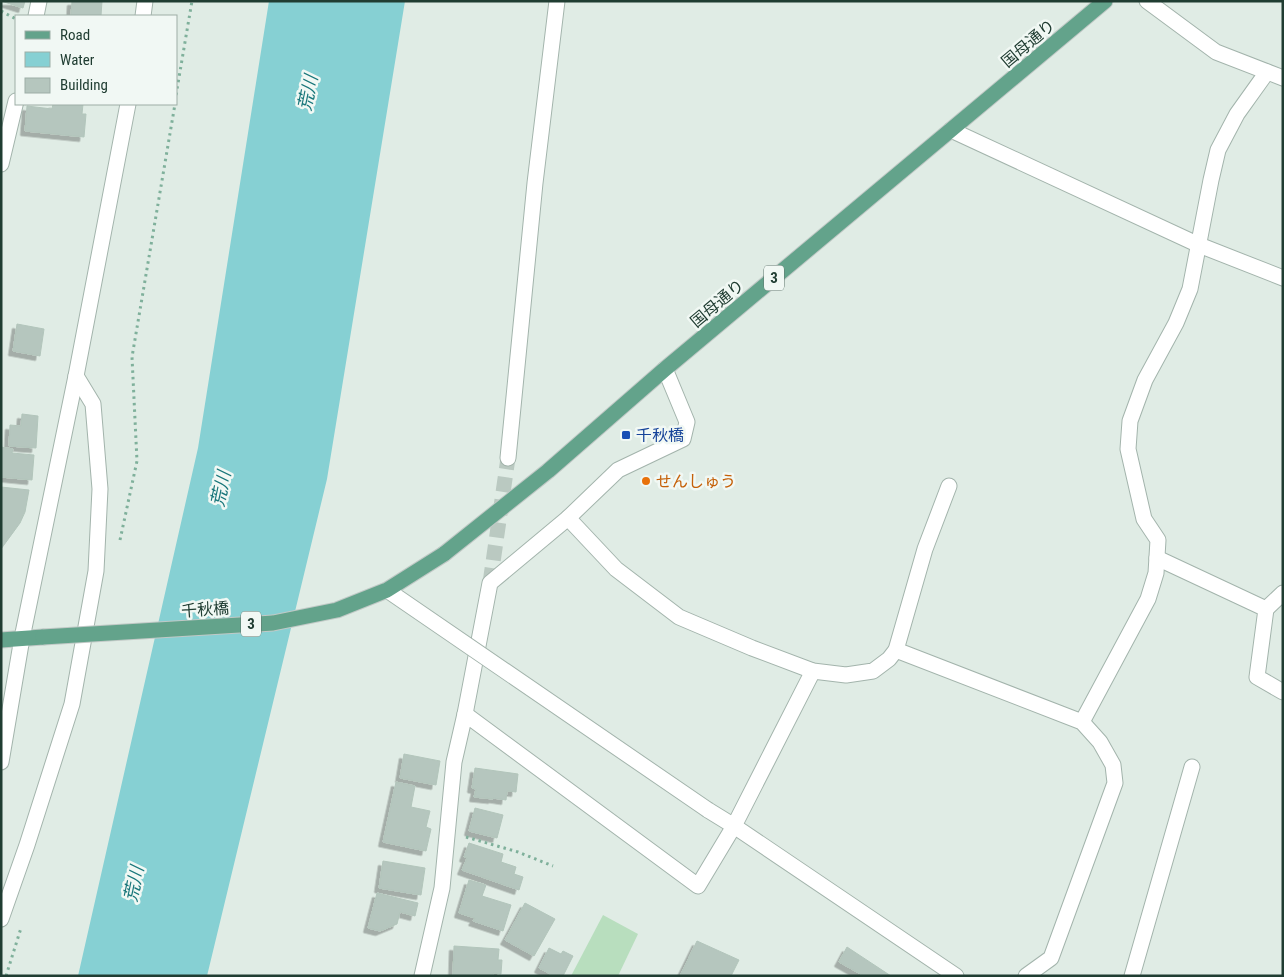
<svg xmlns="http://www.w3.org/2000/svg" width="1284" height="977" viewBox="0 0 1284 977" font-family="'Roboto Condensed','Noto Sans JP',sans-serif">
<defs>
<filter id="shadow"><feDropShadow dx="-4.5" dy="4.5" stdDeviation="0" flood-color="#0004"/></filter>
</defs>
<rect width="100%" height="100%" fill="#e0ece5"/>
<!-- green -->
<polygon fill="#b8debe" points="603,915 638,934 618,976 571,976"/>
<!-- water -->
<polygon fill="#86d0d3" points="269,1 405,1 327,479 207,976 78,976 198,448"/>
<!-- building -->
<g fill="#b5c6be" stroke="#b2c5bb" filter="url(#shadow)">
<polygon points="1,1 25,1 23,8"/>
<polygon points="72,1 102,1 101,16 71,16"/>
<polygon points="53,104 83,104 82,114 86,114 84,137 25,131 27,106 52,109"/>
<polygon points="17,324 44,329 40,356 13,351"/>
<polygon points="22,414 38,416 36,448 9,446 10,425 21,426"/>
<polygon points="1,447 13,449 12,453 34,455 32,480 1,477"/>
<polygon points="1,487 29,490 25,512 20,523 1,549"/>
<polygon points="404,754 440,761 436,785 400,778"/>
<polygon points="475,768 518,774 516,792 507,791 506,800 493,798 493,799 474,797 476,789 472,788"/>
<polygon points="396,782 415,786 411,807 430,811 426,827 431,829 426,851 383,842"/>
<polygon points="475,808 503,815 497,838 469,831"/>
<polygon points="469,843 503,854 501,862 516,867 514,874 523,877 519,890 462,870 467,858 464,857"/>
<polygon points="383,861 425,868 421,895 379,888"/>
<polygon points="469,880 486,885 482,896 511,905 503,931 473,921 475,918 459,913"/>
<polygon points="377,893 418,903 415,916 400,912 397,924 380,931 368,928"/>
<polygon points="525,903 555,919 534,956 505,940"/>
<polygon points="697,941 739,960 731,976 680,976"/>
<polygon points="454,946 499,949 498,960 502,960 501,974 493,973 493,976 453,976"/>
<polygon points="847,947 891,976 864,976 839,962"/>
<polygon points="549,948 561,954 563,951 573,956 563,976 557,975 556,976 554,976 539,968"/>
</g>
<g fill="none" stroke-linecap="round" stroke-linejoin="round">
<!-- minor-tunnel -->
<polyline stroke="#bac9c1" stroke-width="15" stroke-dasharray="15 8" stroke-linecap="butt" points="490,583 508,458"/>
<!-- minor casing -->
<g stroke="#a3b4ac" stroke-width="17">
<g id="minor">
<polyline points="1147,1 1216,52 1283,78"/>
<polyline points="36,16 39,1"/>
<polyline points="143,16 145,1"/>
<polyline points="951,130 1199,245 1283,278"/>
<polyline points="1,164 16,101"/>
<polyline points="508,458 535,183 557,1"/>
<polyline points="568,518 616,569 679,617 752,648 813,671 846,675 873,671 889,659 896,650 925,549 949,486"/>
<polyline points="1157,558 1266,609 1257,677 1283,692"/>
<polyline points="1266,609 1283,593"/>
<polyline points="896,650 1082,722 1100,742 1113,765 1115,783 1051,958 1026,976"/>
<polyline points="465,714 490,583 568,518 618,470 683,439 687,422 665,369"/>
<polyline points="1082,722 1148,599 1156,573 1158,540 1144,519 1128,449 1130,421 1145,380 1176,323 1190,289 1211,180 1218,150 1237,114 1267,72"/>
<polyline points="1,762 22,638 76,376 128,104"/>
<polyline points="708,810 734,826 956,976"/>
<polyline points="1,919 27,845 72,704 96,571 100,489 93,404 76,376"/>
<polyline points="422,976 442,888 454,762 465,714 698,886 734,826 813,671"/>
<polyline points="1132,976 1192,767"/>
</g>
</g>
<!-- major casing -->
<g stroke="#c1c9c6" stroke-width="17">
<g id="major">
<polyline points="444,554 548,471 665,369 1105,1"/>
<polyline points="1,640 43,637"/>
</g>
</g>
<!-- path -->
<g stroke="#7fb09b" stroke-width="3" stroke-dasharray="2.5 4" stroke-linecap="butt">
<polyline points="1,11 16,19"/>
<polyline points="176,95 192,1"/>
<polyline points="120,540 137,461 132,357 175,104"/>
<polyline points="466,837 518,852 553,866"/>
<polyline points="6,976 21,928"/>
</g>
<!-- minor -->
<use href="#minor" stroke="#fff" stroke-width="15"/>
<!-- major -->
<use href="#major" stroke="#63a38b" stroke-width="15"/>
<!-- minor-bridge casing -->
<g stroke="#a3b4ac" stroke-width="17" stroke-linecap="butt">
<polyline id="minor-bridge" points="387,590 708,810"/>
</g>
<!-- major-bridge casing -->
<g stroke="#c1c9c6" stroke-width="17" stroke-linecap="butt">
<polyline id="major-bridge" points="43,637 273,623 337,610 387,590 444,554"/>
</g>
<!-- minor-bridge -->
<use href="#minor-bridge" stroke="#fff" stroke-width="15"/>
<!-- major-bridge -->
<use href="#major-bridge" stroke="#63a38b" stroke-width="15"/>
</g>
<!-- markers -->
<rect fill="#1a4fb4" stroke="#f1f8f4" stroke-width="2" x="621" y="430" width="10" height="10" rx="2.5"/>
<circle fill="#e8710a" stroke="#f1f8f4" stroke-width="2" cx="646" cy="481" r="5"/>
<g text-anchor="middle" stroke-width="5" stroke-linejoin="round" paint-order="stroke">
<!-- shield labels -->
<g fill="#f1f8f4" stroke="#5f756c" stroke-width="1">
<rect x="764" y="265.5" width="20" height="25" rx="4"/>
<rect x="241" y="611.5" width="20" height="25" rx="4"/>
</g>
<g font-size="15" font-weight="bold" fill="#203d32">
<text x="774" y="283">3</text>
<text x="251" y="629">3</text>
</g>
<!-- street labels -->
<g font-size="16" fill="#203d32" stroke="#f1f8f4">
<text transform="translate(1028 43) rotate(-40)" y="6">国母通り</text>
<text transform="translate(717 303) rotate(-40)" y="6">国母通り</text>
<text transform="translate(205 609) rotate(-4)" y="6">千秋橋</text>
</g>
<!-- transit labels -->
<g font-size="16" fill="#164399" stroke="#f1f8f4" text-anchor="start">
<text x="636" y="441">千秋橋</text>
</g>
<!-- food labels -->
<g font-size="16" fill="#c56008" stroke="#f1f8f4" text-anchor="start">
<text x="656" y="487">せんしゅう</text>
</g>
<!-- water labels -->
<g font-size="18" font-style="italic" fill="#18767a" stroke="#f1f8f4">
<text transform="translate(308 93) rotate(-78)" y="6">荒川</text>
<text transform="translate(221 489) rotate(-78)" y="6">荒川</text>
<text transform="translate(134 884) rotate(-78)" y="6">荒川</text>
</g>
</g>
<!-- border -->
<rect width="1284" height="977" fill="none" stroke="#203d32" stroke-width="5"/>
<!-- legend -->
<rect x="15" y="15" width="162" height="90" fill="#f1f8f4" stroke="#9dada6"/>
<rect x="25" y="31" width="25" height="8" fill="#63a38b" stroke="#9dada6"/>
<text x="60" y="40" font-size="15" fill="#203d32">Road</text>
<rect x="25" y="52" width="25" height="15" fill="#86d0d3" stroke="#9dada6"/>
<text x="60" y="65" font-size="15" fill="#203d32">Water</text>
<rect x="25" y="78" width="25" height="15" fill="#b5c6be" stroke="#9dada6"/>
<text x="60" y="90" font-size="15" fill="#203d32">Building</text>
</svg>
